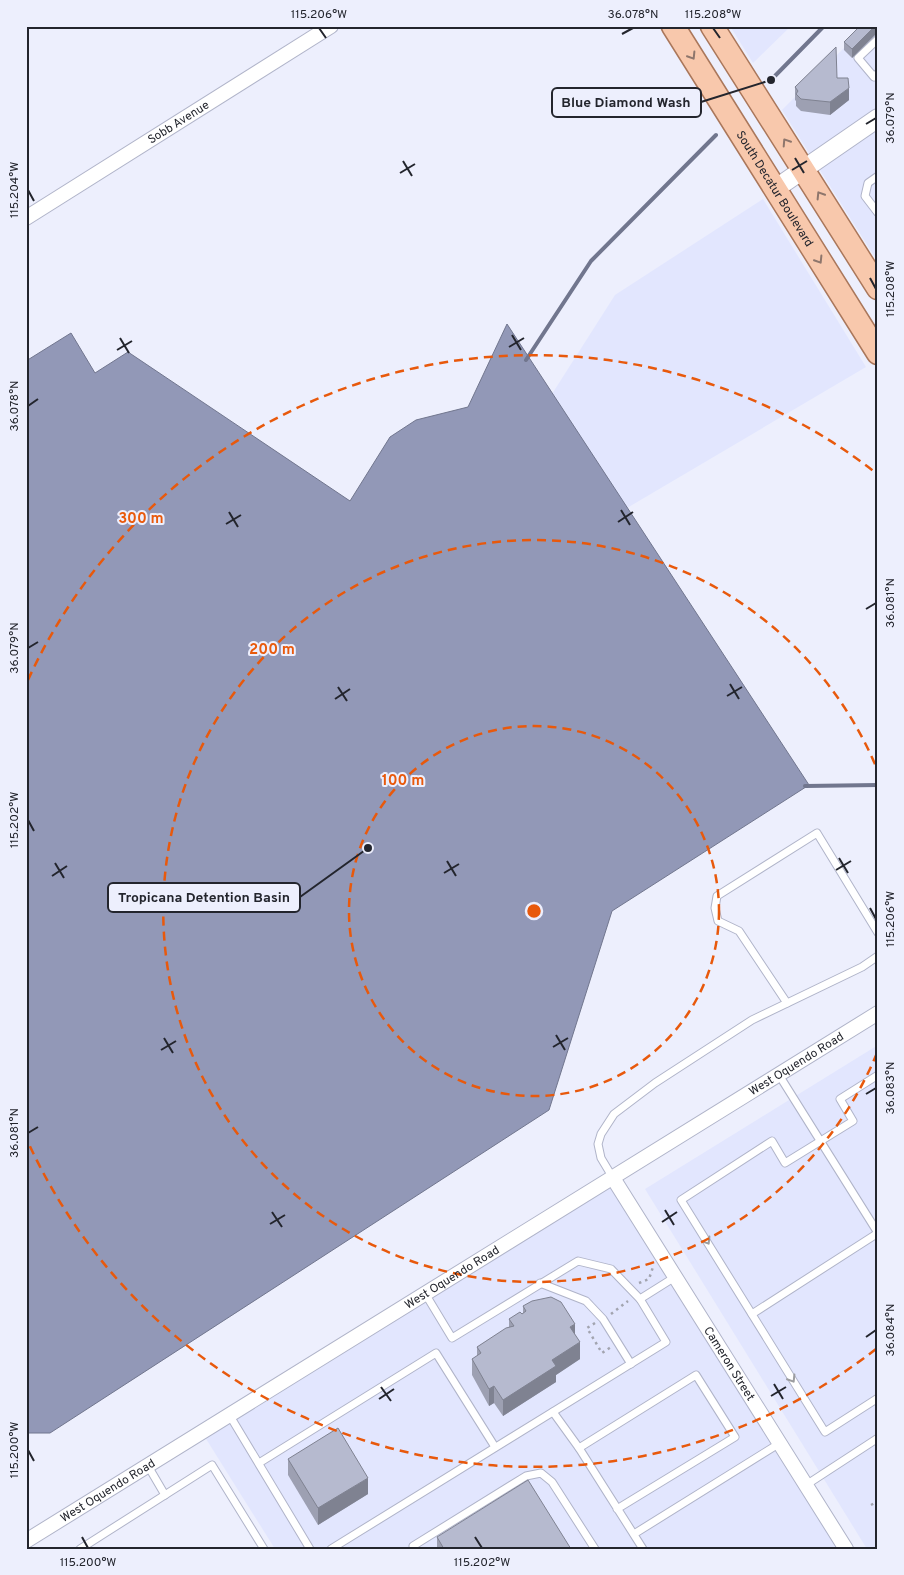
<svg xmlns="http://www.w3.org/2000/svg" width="904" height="1575" viewBox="0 0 904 1575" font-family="Overpass,sans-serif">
<rect width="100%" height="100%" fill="#edeffd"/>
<!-- built -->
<g fill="#e2e6fe">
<polygon points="730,26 791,26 753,63"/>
<polygon points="866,26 878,26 878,262 782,110"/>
<polygon points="763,199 866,367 627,508 552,394 615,295"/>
<polygon points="878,1045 878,1549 867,1549 645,1189"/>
<polygon points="613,1178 846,1549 275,1549 203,1434"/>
</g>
<!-- water -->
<polygon fill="#9298b7" stroke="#71768e" points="507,324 809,785 612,911 549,1110 50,1433 26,1433 26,361 71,333 95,373 128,352 350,501 390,437 416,420 468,407"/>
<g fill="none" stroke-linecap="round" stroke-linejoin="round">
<!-- stream -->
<g stroke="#71768e" stroke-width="4">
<polyline points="771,80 824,26"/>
<polyline points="526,360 591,261 716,135"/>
<polyline points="805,786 878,785"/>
</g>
<!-- service casing -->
<g stroke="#b0b4c9" stroke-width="9">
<g id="service">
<polyline points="878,39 858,58 874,77 878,73"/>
<polyline points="878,176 868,183 865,196 878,213"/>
<polyline points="787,1003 739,931 718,921 715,908 717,896 817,833 878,933"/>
<polyline points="779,1075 878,1233"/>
<polyline points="878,1075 840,1099 853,1121 785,1163 772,1141 681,1200 825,1432 878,1398"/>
<polyline points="613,1178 601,1158 598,1144 601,1134 614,1114 655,1083 752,1020 862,967 878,956"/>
<polyline points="540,1283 586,1301 603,1319 631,1364"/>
<polyline points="426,1295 452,1338 578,1261 611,1269 640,1299 675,1277"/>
<polyline points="752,1314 878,1233"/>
<polyline points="553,1412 579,1448"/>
<polyline points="230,1416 310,1549"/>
<polyline points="259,1463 436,1353 495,1447"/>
<polyline points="148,1466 165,1495"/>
<polyline points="806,1485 878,1438"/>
<polyline points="617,1509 735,1437 696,1375 579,1448 643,1549"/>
<polyline points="634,1534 780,1443"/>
<polyline points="80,1549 212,1465 264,1549"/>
<polyline points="331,1549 666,1342 640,1299"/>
<polyline points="414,1549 413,1546 526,1476 541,1473 552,1482 595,1549"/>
</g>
</g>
<!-- minor casing -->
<g stroke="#b0b4c9" stroke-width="16">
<g id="minor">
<path id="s1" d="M 26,218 L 331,26"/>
<path id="s2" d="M 613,1178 L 846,1549"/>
<path id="s3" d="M 26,1541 L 878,1013"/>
</g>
</g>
<!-- tertiary casing -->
<g stroke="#b0b4c9" stroke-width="20">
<polyline id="tertiary" points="775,189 878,118"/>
</g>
<!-- primary casing -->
<g stroke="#aa775b" stroke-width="25">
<g id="primary">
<path id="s4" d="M 673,26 L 878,353"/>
<polyline points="712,26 878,288"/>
</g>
</g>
<!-- path -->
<g stroke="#a2a4af" stroke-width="2.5" stroke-dasharray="2.5 4" stroke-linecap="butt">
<polyline points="639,1283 649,1279 653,1267"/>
<polyline points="611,1314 628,1301"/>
<polyline points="595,1323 587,1328 602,1353 611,1347"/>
<polyline points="871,1505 878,1501"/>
</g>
<!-- service -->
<use href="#service" stroke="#fff" stroke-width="7"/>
<!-- minor -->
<use href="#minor" stroke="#fff" stroke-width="14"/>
<!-- tertiary -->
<use href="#tertiary" stroke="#fff" stroke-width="18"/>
<!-- primary -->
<use href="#primary" stroke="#f8c8ac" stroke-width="22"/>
</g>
<!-- wall -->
<g fill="#9da0b2">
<polygon points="878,26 878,32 852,58 844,50 844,42"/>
<polygon points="837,78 849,100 830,115 801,111 796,106 796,101 795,100 795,87"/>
<polygon points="523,1306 575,1335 580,1359 556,1375 556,1382 503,1416 494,1403 489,1406 472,1375 472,1359 477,1356 477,1347 509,1327 509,1319 523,1313"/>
<polygon points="288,1459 368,1494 318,1525 288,1475"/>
<polygon points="437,1537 571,1549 437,1549"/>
</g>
<!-- shaded-wall -->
<g fill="#7f8291">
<polygon points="875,26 878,26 878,32 852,58 852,49"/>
<polygon points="849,88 849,100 830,115 830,102"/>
<polygon points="575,1324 575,1341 570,1327"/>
<polygon points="580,1342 580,1359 556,1375 556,1382 503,1416 503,1400 552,1360"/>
<polygon points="494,1386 494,1403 489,1406 489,1389"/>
<polygon points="368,1478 368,1494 318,1525 318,1508"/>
</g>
<!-- building -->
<g fill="#b6bacf" stroke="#7f8291">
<polygon points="860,26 875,26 852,49 844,42"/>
<polygon points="836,47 837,78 848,78 849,88 830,102 801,99 796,94 798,91 795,87"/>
<polygon points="551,1297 561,1302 575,1324 570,1327 580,1342 552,1360 556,1366 503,1400 494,1386 489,1389 472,1359 481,1353 477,1347 506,1328 514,1326 509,1319 520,1312 522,1314 526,1311 523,1306 532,1301"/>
<polygon points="338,1428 368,1478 318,1508 288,1459"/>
<polygon points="528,1480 571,1549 444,1549 437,1537"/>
</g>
<!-- one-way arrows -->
<defs><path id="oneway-chevron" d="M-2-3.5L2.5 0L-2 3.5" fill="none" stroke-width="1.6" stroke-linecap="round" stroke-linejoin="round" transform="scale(1.25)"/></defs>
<g stroke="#8e766c">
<use href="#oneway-chevron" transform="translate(692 56) rotate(58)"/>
<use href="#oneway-chevron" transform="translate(786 142) rotate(-123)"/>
<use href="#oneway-chevron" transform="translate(820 195) rotate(-122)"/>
<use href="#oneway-chevron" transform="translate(819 260) rotate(58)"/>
</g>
<g stroke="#9c9da0">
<use href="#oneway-chevron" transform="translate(707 1241) rotate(58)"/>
<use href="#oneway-chevron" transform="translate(792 1379) rotate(58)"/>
</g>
<!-- ticks -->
<path fill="none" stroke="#23252d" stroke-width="2" d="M 319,28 L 326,38M 713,28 L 720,38M 622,34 L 633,28M 866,124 L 876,118M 795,158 L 804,173M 403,161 L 412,176M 792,170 L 807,161M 400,173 L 415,164M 28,190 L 34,201M 870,278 L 876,289M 512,335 L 521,350M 120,338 L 129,353M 509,347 L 524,338M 117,350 L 132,341M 28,406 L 38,399M 621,510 L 630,525M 229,512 L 238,527M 618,522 L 633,512M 226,524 L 241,515M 866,609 L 876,603M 28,648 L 38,642M 730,684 L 739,699M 338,687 L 347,701M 727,696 L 742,687M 335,699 L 350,689M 28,820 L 34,831M 839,858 L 848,873M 447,861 L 456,876M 55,863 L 64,878M 836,870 L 851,861M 444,873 L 459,864M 52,876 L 67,866M 870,908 L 876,919M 556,1035 L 565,1050M 164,1038 L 173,1053M 553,1047 L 568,1038M 161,1050 L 176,1041M 866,1094 L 876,1088M 28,1133 L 38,1127M 665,1210 L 674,1225M 272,1212 L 282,1227M 662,1222 L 677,1212M 270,1224 L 285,1215M 866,1337 L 876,1330M 774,1384 L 783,1399M 381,1387 L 391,1401M 771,1396 L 786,1387M 379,1399 L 394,1389M 28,1450 L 34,1461M 82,1537 L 88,1548M 475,1537 L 482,1548"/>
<!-- distance rings -->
<g fill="none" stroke="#e8590c" stroke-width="2.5" stroke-dasharray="9 6">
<circle cx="534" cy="911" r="185"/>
<path d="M877 1053A371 371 0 1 1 877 769"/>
<path d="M876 1349A556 556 0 0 1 28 1142M28 680A556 556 0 0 1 876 473"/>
</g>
<g text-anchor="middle" stroke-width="4" stroke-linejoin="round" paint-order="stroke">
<!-- street labels -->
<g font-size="12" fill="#23252d" stroke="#edeffd">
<text dy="4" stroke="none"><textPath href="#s1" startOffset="180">Sobb Avenue</textPath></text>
<text dy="4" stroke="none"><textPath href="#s4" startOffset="192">South Decatur Boulevard</textPath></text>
<text dy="4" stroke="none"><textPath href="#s3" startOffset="906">West Oquendo Road</textPath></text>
<text dy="4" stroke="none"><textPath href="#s3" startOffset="501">West Oquendo Road</textPath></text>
<text dy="4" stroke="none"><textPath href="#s2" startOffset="219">Cameron Street</textPath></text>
<text dy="4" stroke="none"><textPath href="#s3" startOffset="96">West Oquendo Road</textPath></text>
</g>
</g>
<circle cx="534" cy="911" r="8" fill="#e8590c" stroke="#edeffd" stroke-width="2.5"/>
<g font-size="15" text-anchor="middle" font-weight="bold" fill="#e8590c" stroke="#edeffd" stroke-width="4" stroke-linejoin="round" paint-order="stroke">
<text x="141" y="523">300 m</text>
<text x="272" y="654">200 m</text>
<text x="403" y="785">100 m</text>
</g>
<!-- callouts -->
<path fill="none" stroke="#23252d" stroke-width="2" d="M771 80L701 102M368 848L300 897"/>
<g fill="#23252d" stroke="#edeffd" stroke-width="2">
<circle cx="771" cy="80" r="5"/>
<circle cx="368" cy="848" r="5"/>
</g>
<g fill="#edeffd" stroke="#23252d" stroke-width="2">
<rect x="552" y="88" width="149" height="29" rx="5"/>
<rect x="108" y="883" width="192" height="29" rx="5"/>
</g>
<g font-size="14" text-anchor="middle" font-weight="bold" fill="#23252d">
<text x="626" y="107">Blue Diamond Wash</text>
<text x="204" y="902">Tropicana Detention Basin</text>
</g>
<!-- border -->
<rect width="904" height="1575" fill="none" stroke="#edeffd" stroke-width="55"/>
<rect x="28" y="28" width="848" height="1520" fill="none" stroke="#23252d" stroke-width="2"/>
<g font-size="12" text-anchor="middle" fill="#23252d">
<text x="319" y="18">115.206°W</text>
<text x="633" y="18">36.078°N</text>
<text x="713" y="18">115.208°W</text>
<text transform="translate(890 118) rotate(-90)" y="4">36.079°N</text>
<text transform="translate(14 190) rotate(-90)" y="4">115.204°W</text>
<text transform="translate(890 289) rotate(-90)" y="4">115.208°W</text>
<text transform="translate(14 406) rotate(-90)" y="4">36.078°N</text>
<text transform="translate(890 603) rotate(-90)" y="4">36.081°N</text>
<text transform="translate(14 648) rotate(-90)" y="4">36.079°N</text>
<text transform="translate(14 820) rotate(-90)" y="4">115.202°W</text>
<text transform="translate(890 919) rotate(-90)" y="4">115.206°W</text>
<text transform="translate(890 1088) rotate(-90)" y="4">36.083°N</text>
<text transform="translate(14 1133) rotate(-90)" y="4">36.081°N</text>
<text transform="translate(890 1330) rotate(-90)" y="4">36.084°N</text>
<text transform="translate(14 1450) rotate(-90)" y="4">115.200°W</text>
<text x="88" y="1566">115.200°W</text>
<text x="482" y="1566">115.202°W</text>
</g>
</svg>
